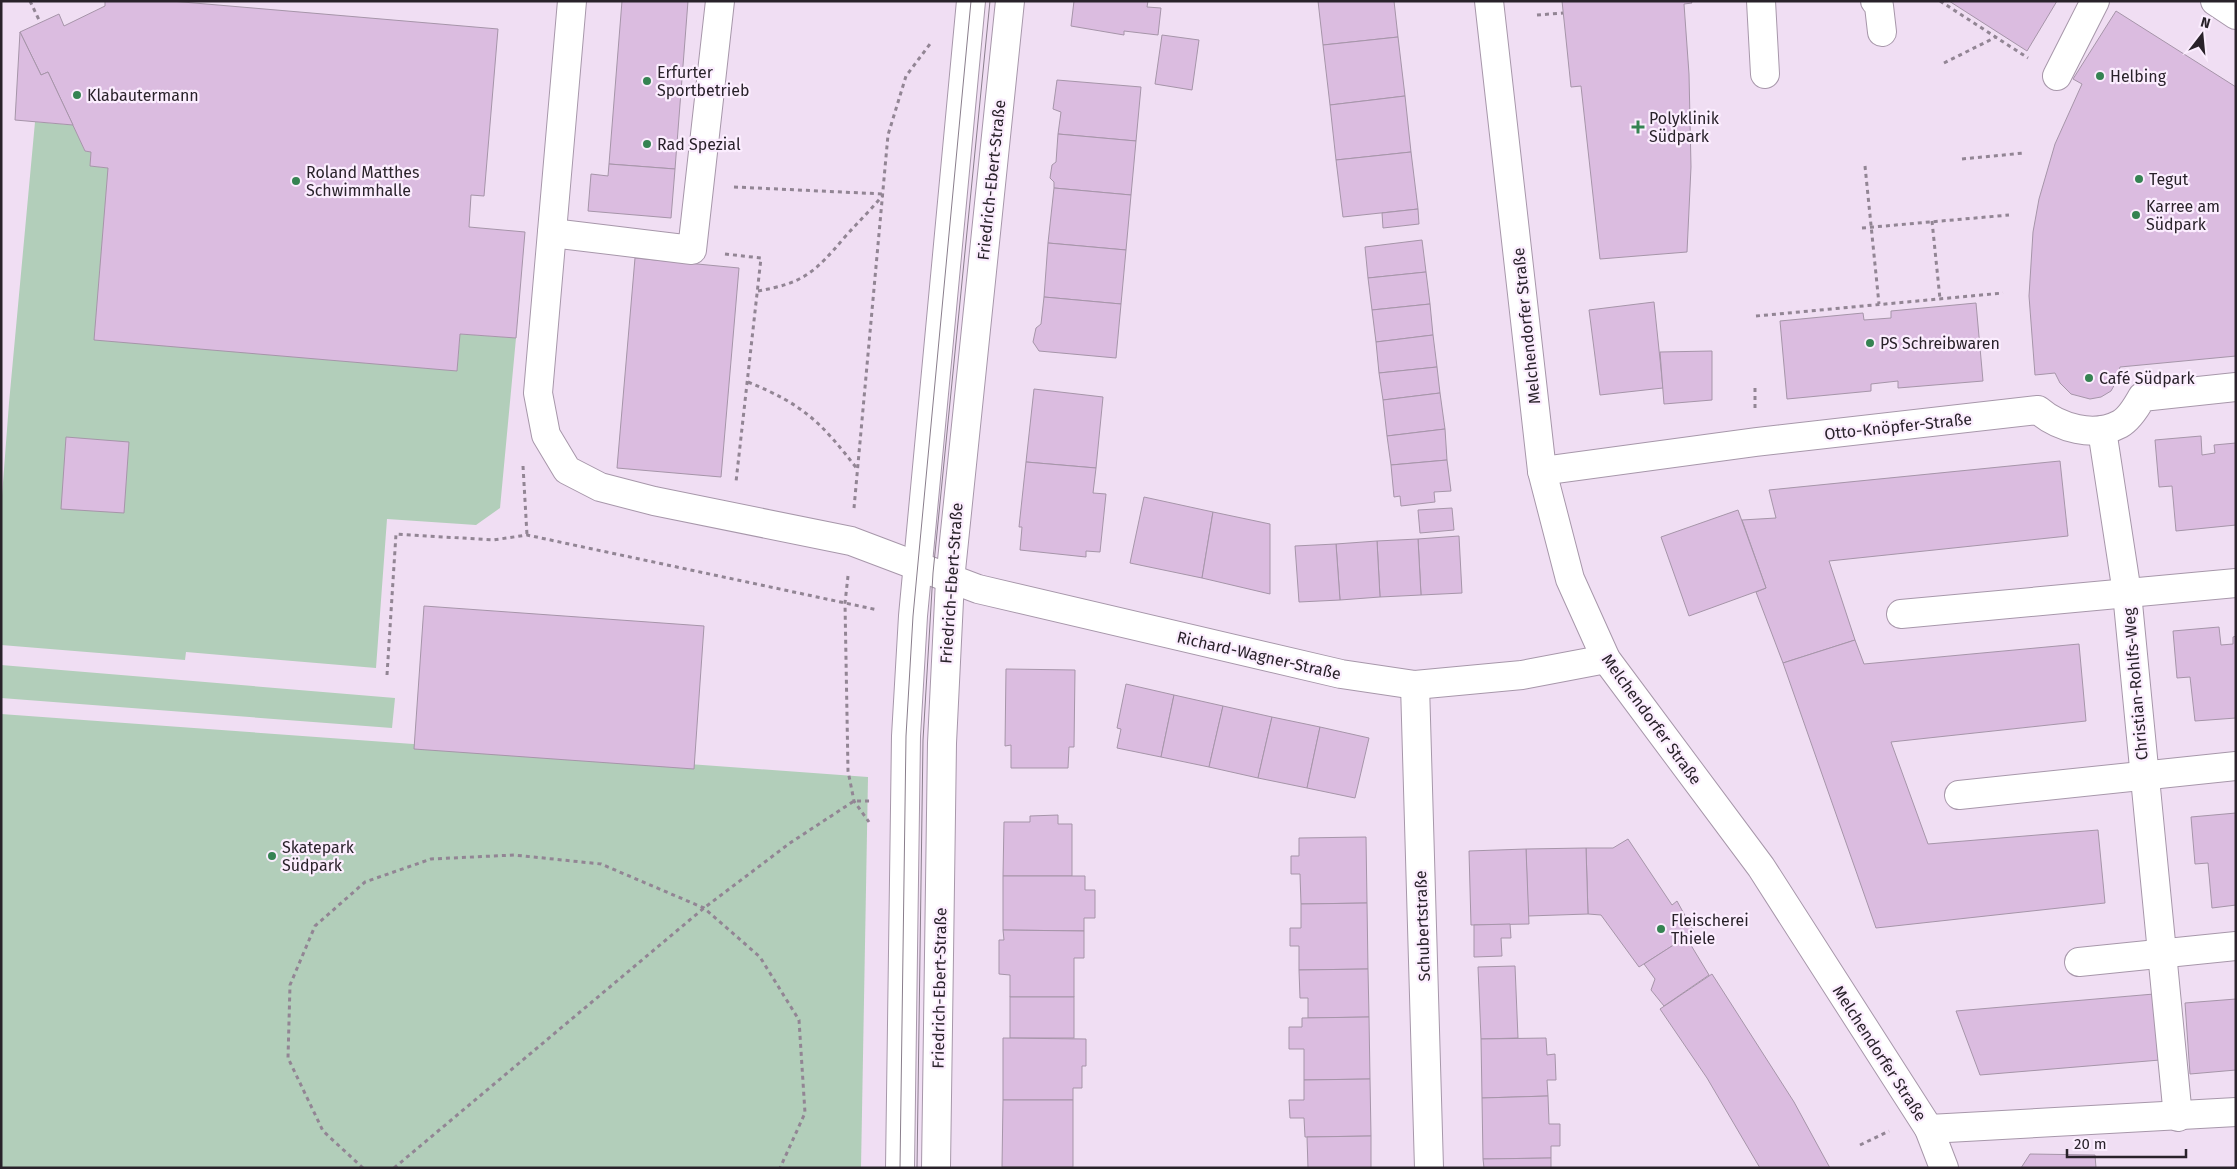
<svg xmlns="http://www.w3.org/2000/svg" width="2237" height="1169" viewBox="0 0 2237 1169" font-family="'Fira Sans',sans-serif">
<rect width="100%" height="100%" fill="#f0def3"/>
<!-- green -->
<g fill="#b2ceba">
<polygon points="35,122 73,125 85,151 91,152 90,166 108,168 457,370 460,334 516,338 500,508 476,525 387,519 376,668 186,652 185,660 1,645 1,509 9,403"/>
<polygon points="1,665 395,698 392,728 1,698"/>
<polygon points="1,714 868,777 861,1168 1,1168"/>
</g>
<!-- building -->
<g fill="#dbbce0" stroke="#a695a9">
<polygon points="105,1 171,1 498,29 484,196 471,195 469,227 525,232 516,338 460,334 457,371 94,340 108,168 90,166 91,152 85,151 48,72 41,75 20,32 59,14 64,26 105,6"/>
<polygon points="622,1 688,1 675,169 609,164"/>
<polygon points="1074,1 1148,1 1147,7 1161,8 1158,35 1124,31 1124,35 1071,26"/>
<polygon points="1318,1 1394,1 1398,37 1323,45"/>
<polygon points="1562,1 1691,1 1692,3 1684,4 1689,74 1691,167 1687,252 1600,259 1581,86 1571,87"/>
<polygon points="1949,1 2057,1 2027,51"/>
<polygon points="2116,11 2236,87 2236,356 2120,367 2116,382 2111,391 2101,397 2090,399 2071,394 2060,383 2055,373 2035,375 2029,296 2033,232 2039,199 2055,144 2082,84 2073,79"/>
<polygon points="20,32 41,75 48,72 73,125 15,120"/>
<polygon points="1162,35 1199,40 1192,90 1155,84"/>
<polygon points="1398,37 1405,96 1330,105 1323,45"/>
<polygon points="1057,80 1141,87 1136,141 1058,134 1061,112 1053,109"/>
<polygon points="1405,96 1411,152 1336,160 1330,105"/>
<polygon points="1058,134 1136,141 1131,195 1054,188 1054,182 1050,178 1052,165 1056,162"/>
<polygon points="1411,152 1418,209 1343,217 1336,160"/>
<polygon points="609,164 675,169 671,218 588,211 591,174 608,176"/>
<polygon points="1054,188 1131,195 1126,250 1048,243"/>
<polygon points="1418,209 1419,224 1383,228 1382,213"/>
<polygon points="1422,240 1426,272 1368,278 1365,247"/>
<polygon points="1048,243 1126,250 1121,304 1044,297"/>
<polygon points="635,258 739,268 721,477 617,468"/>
<polygon points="1426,272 1430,304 1372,310 1368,278"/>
<polygon points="1044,297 1121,304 1116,358 1039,351 1033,342 1036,328 1041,324"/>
<polygon points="1654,302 1663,388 1600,395 1589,310"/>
<polygon points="1976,303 1983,381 1898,388 1898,381 1871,384 1871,391 1787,399 1780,321 1863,313 1864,320 1891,318 1891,311"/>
<polygon points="1430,304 1433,335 1376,342 1372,310"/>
<polygon points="1433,335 1437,367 1379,373 1376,342"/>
<polygon points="1712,351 1712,400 1664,404 1660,352"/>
<polygon points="1437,367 1440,393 1383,400 1379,373"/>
<polygon points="1034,389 1103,397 1096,468 1026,462"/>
<polygon points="1440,393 1445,429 1387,436 1383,400"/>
<polygon points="1445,429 1447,460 1391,465 1387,436"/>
<polygon points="2201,436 2202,455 2215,453 2214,445 2236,443 2236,525 2176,531 2172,486 2159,487 2155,440"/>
<polygon points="66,437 129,442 124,513 61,509"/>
<polygon points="1447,460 1451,491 1434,492 1435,502 1401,506 1400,496 1394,497 1391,465"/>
<polygon points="2060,461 2068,536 1829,561 1855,640 1783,663 1756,592 1766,588 1742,520 1776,518 1769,490"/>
<polygon points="1026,462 1096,468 1093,493 1106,494 1100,552 1086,551 1086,557 1020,550 1022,527 1019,527"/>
<polygon points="1144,497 1213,512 1202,578 1130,563"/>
<polygon points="1452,508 1454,530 1420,533 1418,510"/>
<polygon points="1738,510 1766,588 1689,616 1661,537"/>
<polygon points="1213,512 1270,524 1270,594 1202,578"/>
<polygon points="1459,536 1462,593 1421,595 1418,539"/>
<polygon points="1418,539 1421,595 1380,597 1377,541"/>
<polygon points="1377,541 1380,597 1340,600 1336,544"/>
<polygon points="1336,544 1340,600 1299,602 1295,546"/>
<polygon points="424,606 704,626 694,769 414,749"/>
<polygon points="2219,627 2221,645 2233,644 2233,637 2236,636 2236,718 2195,721 2190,677 2177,678 2173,631"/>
<polygon points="1855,640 1864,664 2079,644 2086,721 1891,742 1928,844 2098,830 2105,903 1876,928 1783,663"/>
<polygon points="1006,669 1075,670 1074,747 1069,747 1068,768 1011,768 1011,745 1005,746"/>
<polygon points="1126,684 1174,695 1161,757 1117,748 1121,729 1117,728"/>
<polygon points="1174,695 1223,706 1209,767 1161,757"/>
<polygon points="1223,706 1272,717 1258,778 1209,767"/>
<polygon points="1272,717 1320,727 1307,788 1258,778"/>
<polygon points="1320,727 1369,738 1355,798 1307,788"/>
<polygon points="2236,813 2236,905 2212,908 2208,863 2195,864 2191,817"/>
<polygon points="1058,815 1058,824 1072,824 1072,876 1003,876 1004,822 1030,822 1030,816"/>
<polygon points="1366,837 1367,903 1301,904 1300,874 1291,874 1291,856 1299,856 1299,838"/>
<polygon points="1628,839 1672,905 1677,901 1694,932 1639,967 1601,915 1588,914 1586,848 1613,848"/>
<polygon points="1586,848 1588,914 1528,916 1526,849"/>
<polygon points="1526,849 1529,924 1471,925 1469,851"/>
<polygon points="1003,876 1085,876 1085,890 1095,890 1095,918 1084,918 1084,931 1003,930"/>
<polygon points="1367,903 1368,969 1299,970 1299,946 1290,946 1290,928 1301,928 1301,904"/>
<polygon points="1510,924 1511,938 1501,938 1502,956 1474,957 1474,925"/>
<polygon points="1003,930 1084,931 1084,958 1074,958 1074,997 1010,997 1010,975 999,974 999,940 1004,940"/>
<polygon points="1686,937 1709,975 1664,1006 1651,990 1655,979 1644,964"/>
<polygon points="1515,966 1518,1038 1481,1039 1478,967"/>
<polygon points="1368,969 1369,1017 1308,1018 1308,998 1300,998 1299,970"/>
<polygon points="1712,974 1794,1102 1830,1168 1760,1168 1707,1078 1660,1009"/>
<polygon points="2154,994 2160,1060 1980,1075 1956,1011"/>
<rect x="1010" y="997" width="64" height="41"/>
<polygon points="2236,999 2236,1070 2190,1074 2185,1003"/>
<polygon points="1369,1017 1370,1079 1304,1080 1304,1049 1289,1049 1289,1027 1302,1027 1302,1018"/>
<polygon points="1003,1038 1086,1039 1086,1066 1082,1066 1082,1088 1073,1088 1073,1100 1003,1100"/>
<polygon points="1546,1038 1547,1055 1555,1054 1556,1080 1547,1080 1548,1096 1482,1098 1481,1039"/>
<polygon points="1370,1079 1371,1136 1305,1137 1304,1118 1290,1118 1289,1100 1304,1100 1304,1080"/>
<polygon points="1548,1096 1549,1124 1560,1124 1560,1146 1551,1146 1551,1158 1483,1159 1482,1098"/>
<polygon points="1003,1100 1073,1100 1073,1167 1002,1167"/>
<polygon points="1371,1136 1371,1168 1308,1168 1307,1137"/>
<polygon points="2030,1154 2095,1155 2096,1168 2021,1168"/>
<polygon points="1551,1158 1551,1168 1484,1168 1483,1159"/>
</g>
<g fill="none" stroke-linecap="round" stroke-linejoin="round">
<!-- minor casing -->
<g stroke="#a797aa" stroke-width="30">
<g id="minor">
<polyline points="572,1 538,393 546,435 567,470 600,487 654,501 851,541 978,589 1341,674 1415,685 1522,675 1606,659"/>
<polyline points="1489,1 1542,471 1570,579 1606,659 1761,867 1929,1129 1944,1168"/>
<polyline points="1761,1 1765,74"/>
<polyline points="1875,1 1879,6 1882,32"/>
<polyline points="2215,1 2236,15"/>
<polyline points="2057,76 2095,1"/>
<polyline points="552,233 692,250 720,1"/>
<polyline points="2102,430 2127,593 2178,1117"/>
<path d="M 1542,471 L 1756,442 L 2038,410 C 2059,428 2094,438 2120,424 C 2129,419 2137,406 2142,397 L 2236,387"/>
<polyline points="1901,614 2236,583"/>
<polyline points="1415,685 1429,1168"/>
<polyline points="1959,795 2236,766"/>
<polyline points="2079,962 2236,946"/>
<polyline points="1929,1129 2236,1112"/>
<polyline points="900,1168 906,736 913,616 971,1"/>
<polyline points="936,1168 942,743 950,580 1010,1"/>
</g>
</g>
<!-- path -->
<g stroke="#928594" stroke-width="3" stroke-dasharray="4 4" stroke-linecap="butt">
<polyline points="30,1 40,22"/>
<polyline points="1940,1 2028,58"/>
<polyline points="1537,15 1563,13"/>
<polyline points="1944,63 1996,37"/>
<polyline points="1962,159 2024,153"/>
<polyline points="1865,166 1879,304"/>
<polyline points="734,187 884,194"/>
<polyline points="1932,221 1940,299"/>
<polyline points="1862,228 2009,215"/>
<polyline points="725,254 761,258 736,482"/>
<path d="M 758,291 C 804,283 815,272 844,238 C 857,223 871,210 883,195"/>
<polyline points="1756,316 2003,293"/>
<path d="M 748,382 C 804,405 821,422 858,470"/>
<polyline points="1755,408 1755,385"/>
<polyline points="523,466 527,535"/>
<polyline points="854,508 888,135 906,76 930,44"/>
<polyline points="848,576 845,603 848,771 854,801 869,822"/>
<polyline points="387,675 396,534 493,540 527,535 878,610"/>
<polyline points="1860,1145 1889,1131"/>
<polyline points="363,1168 323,1131 288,1058 290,985 315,926 365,882 431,859 514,855 601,864 704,908 760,957 799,1020 805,1113 780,1168"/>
<polyline points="394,1168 704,908 790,843 854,801 872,801"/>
</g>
<!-- minor -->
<use href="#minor" stroke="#fff" stroke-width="28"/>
<!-- tram -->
<g stroke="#8a7e8c" stroke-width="1">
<polyline points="900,1168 906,736 913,616 971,1"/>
<polyline points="917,1168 923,740 933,573 990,1"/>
</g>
</g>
<!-- markers -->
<g fill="#358352" stroke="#fbedfe" stroke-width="2">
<circle cx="2100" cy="76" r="5"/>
<circle cx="647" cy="81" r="5"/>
<circle cx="77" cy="95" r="5"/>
<path d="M1635.5 119.5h5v5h5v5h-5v5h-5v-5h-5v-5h5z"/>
<circle cx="647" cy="144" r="5"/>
<circle cx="2139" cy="179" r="5"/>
<circle cx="296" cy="181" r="5"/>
<circle cx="2136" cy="215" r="5"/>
<circle cx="1870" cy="343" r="5"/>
<circle cx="2089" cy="378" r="5"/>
<circle cx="272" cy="856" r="5"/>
<circle cx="1661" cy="929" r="5"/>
</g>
<g text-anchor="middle" stroke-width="4.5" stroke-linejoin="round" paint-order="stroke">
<!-- poi labels -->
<g font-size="16" fill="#29222a" stroke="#fbedfe" text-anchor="start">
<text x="657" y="78">Erfurter<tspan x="657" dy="18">Sportbetrieb</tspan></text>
<text x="2110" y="82">Helbing</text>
<text x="87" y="101">Klabautermann</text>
<text x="1649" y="124">Polyklinik<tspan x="1649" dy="18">Südpark</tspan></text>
<text x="657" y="150">Rad Spezial</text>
<text x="306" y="178">Roland Matthes<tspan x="306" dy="18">Schwimmhalle</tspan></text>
<text x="2149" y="185">Tegut</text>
<text x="2146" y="212">Karree am<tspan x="2146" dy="18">Südpark</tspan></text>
<text x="1880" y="349">PS Schreibwaren</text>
<text x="2099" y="384">Café Südpark</text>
<text x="282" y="853">Skatepark<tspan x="282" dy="18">Südpark</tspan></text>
<text x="1671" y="926">Fleischerei<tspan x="1671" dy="18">Thiele</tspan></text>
</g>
<!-- street labels -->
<g font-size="16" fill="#29222a" stroke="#fbedfe">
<text transform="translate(991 180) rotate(-84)" y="6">Friedrich-Ebert-Straße</text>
<text transform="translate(1526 326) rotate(-96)" y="6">Melchendorfer Straße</text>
<text transform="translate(1898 426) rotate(-6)" y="6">Otto-Knöpfer-Straße</text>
<text transform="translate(951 583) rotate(-86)" y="6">Friedrich-Ebert-Straße</text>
<text transform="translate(1259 655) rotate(13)" y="6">Richard-Wagner-Straße</text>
<text transform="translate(2135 684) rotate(-95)" y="6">Christian-Rohlfs-Weg</text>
<text transform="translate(1652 719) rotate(54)" y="6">Melchendorfer Straße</text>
<text transform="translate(1422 926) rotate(-92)" y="6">Schubertstraße</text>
<text transform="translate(939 988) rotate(-89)" y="6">Friedrich-Ebert-Straße</text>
<text transform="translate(1880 1053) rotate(57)" y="6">Melchendorfer Straße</text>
</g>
</g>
<!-- border -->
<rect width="2237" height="1169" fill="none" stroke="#29222a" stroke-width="5"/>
<!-- north arrow -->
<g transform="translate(2202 35) rotate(16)" stroke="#fbedfe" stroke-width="4" paint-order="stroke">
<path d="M0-4L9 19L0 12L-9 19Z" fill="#29222a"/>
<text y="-8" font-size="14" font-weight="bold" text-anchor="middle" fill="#29222a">N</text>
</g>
<!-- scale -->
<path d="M2067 1149v8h119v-8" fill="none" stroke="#29222a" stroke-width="2.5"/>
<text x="2074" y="1149" font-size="15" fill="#29222a" stroke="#fbedfe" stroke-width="4" paint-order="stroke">20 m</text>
</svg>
